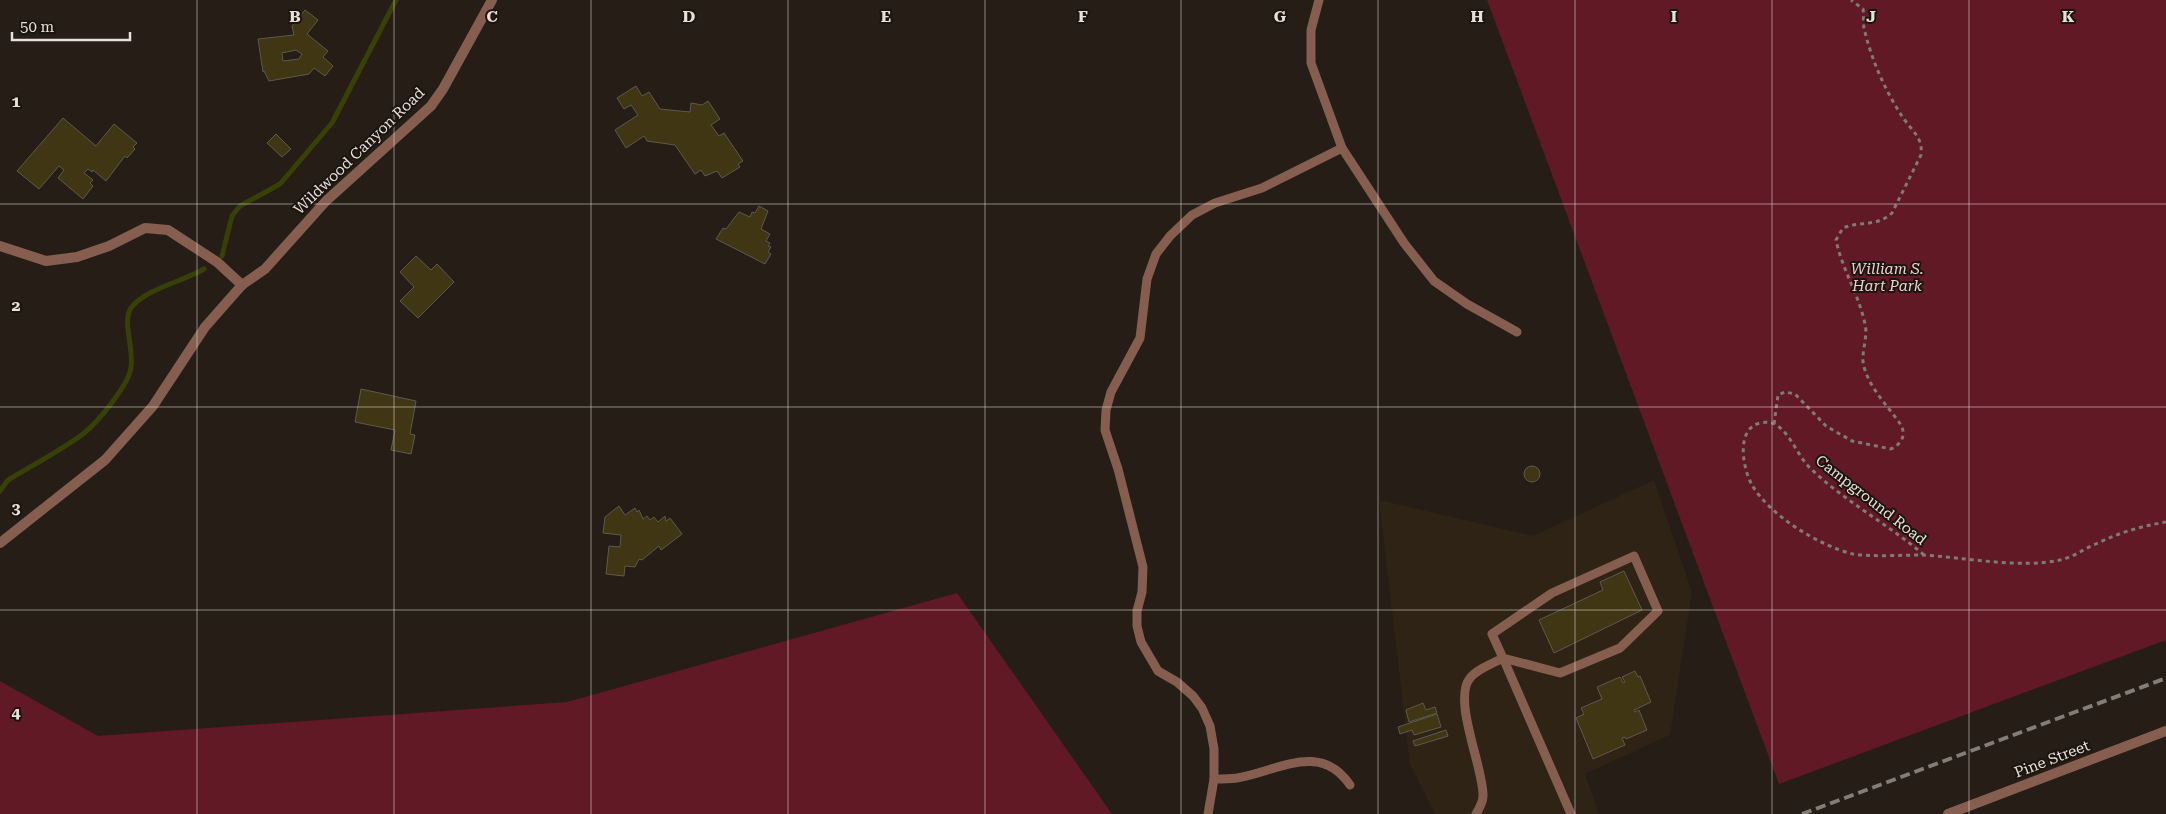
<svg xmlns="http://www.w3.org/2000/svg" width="2166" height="814" viewBox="0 0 2166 814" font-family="'Roboto Serif',serif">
<rect width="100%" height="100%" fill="#251d16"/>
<!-- built -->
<polygon fill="#2f2316" points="1654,480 1692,592 1670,735 1585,774 1599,814 1435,814 1410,764 1379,500 1533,536"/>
<!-- green -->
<g fill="#621926">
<polygon points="1487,0 2166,0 2166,640 1779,784"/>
<polygon points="957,593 1112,814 0,814 0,681 98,736 567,702"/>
</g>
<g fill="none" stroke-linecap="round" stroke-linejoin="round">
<!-- stream -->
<g stroke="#364007" stroke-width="5">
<polyline points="222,256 232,216 240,206 280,184 332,123 396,0"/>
<path d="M 0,491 L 8,480 C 33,465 60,451 83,434 C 97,423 129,385 131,367 C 134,349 122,321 131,308 C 145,289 184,281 204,269"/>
</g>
</g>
<!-- building -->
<g fill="#403614" stroke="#5d594e" fill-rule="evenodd">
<path d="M 305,10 L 318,20 L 307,34 L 328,51 L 323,57 L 333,66 L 325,76 L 314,68 L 309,74 L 269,81 L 264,71 L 263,72 L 258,39 L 294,35 L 292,26 ZM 296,50 L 302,54 L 299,59 L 283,61 L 282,53 Z"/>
<polygon points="636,86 642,96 649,92 660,109 690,112 691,103 702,105 708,101 720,119 711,125 719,136 724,133 743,161 738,164 740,167 722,178 717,171 705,176 701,170 695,174 675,145 647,141 644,136 626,148 615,130 638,115 631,105 624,109 617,98"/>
<polygon points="63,118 96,146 114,124 137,143 133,147 135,149 127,158 125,156 106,181 93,170 92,172 88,169 84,173 93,180 90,183 93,186 83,199 58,178 64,170 59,166 39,189 17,171"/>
<polygon points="276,134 291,149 282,157 267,143"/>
<polygon points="759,206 768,211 761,229 770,234 766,241 770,243 768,246 771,247 768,252 771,254 765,264 716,239 723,228 726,229 739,212 750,217 752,212 755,213"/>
<polygon points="416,256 431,270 437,264 454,282 418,318 400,301 414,287 400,272"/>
<polygon points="361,389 416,401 410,434 415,435 411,454 391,450 395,430 355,422"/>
<circle cx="1532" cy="474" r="8"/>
<polygon points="619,506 625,515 635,508 637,512 639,510 643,519 647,516 650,520 654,517 658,522 665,516 666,521 670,518 682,534 661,550 659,546 642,560 639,559 635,567 625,566 624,576 606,574 609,546 620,547 621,535 603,533 605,517"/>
<polygon points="1624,571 1642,610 1554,653 1539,620 1603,590 1600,582"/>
<polygon points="1635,671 1638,677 1640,676 1651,702 1634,710 1635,712 1639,710 1647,730 1626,739 1625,737 1622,738 1625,745 1593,759 1576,718 1584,714 1581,708 1602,699 1597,687 1620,677 1623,683 1625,682 1622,677"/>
<polygon points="1423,703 1426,710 1435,707 1437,713 1409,722 1406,710"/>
<polygon points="1437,714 1441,727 1414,735 1412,730 1400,734 1398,727"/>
<polygon points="1446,730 1448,736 1415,746 1413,741"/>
</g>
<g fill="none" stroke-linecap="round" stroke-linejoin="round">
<!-- path -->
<g stroke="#817a74" stroke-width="3" stroke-dasharray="4 4" stroke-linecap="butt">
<path d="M 1774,424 L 1778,395 L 1785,392 L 1795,394 L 1826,426 L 1852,441 L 1891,449 C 1902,444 1906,435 1901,425 C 1888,406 1867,386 1863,362 C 1862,350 1868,336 1865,324 C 1859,295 1842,269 1836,240 L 1843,228 C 1860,221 1877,227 1892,213 L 1921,155 C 1923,138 1913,132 1904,119 C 1886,93 1871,59 1864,28 C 1863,22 1864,15 1863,9 L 1851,0"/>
<path d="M 1924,555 C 1888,524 1844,501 1810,468 C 1797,455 1791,434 1775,424 C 1770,422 1765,422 1760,423 C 1735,429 1743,469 1752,485 C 1770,516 1820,546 1853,554 C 1871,557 1902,555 1921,555 C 1963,557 2020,569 2060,560 C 2074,557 2085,548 2098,543 C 2121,532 2142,526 2166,522"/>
</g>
<!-- service -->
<g stroke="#865e4f" stroke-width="9">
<polyline points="1319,0 1311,30 1311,63 1342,148 1404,243 1434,281 1467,304 1517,332"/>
<path d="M 1214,779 C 1221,779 1229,779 1237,778 C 1278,771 1320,741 1350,785"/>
<polyline points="1208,814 1214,779 1214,749 1210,726 1202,708 1193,696 1177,682 1158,671 1141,642 1137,626 1137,611 1142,592 1143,567 1118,469 1105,430 1106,410 1111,392 1140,338 1147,279 1156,254 1170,236 1192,215 1215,203 1262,188 1342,148"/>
<path d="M 1476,814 C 1479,809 1483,802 1483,796 C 1484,769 1452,700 1470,678 C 1477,669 1492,664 1503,658 L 1560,673 L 1620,648 L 1658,611 L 1634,556 L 1552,593 L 1492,634 L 1503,658 L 1571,814"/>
</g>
<!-- minor -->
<g stroke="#865e4f" stroke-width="10">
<polyline points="0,246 46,261 77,257 109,246 145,228 168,230 217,262 242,285"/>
<polyline points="0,543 105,460 153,406 205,327 242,285 265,269 326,201 431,106 443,89 492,0"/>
<polyline points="1948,814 2166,731"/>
</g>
<!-- rail -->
<polyline stroke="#847d77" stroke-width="4" stroke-dasharray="10 5" stroke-linecap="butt" points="1802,814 2166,678"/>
</g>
<!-- grid -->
<path fill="none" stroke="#e6e0db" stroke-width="1" stroke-opacity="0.55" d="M 197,0 L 197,814M 394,0 L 394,814M 591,0 L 591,814M 788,0 L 788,814M 985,0 L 985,814M 1181,0 L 1181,814M 1378,0 L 1378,814M 1575,0 L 1575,814M 1772,0 L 1772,814M 1969,0 L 1969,814M 0,204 L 2166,204M 0,407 L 2166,407M 0,610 L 2166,610"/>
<g text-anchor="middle" stroke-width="4" stroke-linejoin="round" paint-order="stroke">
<!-- street labels -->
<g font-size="15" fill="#e6e0db" stroke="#1c140d">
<text transform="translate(359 151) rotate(-44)" y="5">Wildwood Canyon Road</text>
<text transform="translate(1871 500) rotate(38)" y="5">Campground Road</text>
<text transform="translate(2052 759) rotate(-21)" y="5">Pine Street</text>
</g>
<!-- park labels -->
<g font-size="15" font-style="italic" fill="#edd0d2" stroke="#1c140d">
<text x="1887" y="274">William S.<tspan x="1887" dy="17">Hart Park</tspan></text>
</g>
</g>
<g font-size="16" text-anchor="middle" font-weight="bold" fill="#e6e0db" stroke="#1c140d" stroke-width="4" stroke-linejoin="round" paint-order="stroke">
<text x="295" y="22">B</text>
<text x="492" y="22">C</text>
<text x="689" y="22">D</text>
<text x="886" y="22">E</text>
<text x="1083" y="22">F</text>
<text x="1280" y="22">G</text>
<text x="1477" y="22">H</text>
<text x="1674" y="22">I</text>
<text x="1871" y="22">J</text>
<text x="2068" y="22">K</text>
<text x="16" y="107">1</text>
<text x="16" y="311">2</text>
<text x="16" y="514">3</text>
<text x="16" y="718">4</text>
</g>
<!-- scale -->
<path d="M12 32v8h118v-8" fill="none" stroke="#e6e0db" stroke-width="2.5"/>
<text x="20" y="32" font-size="15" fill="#e6e0db" stroke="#1c140d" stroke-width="4" paint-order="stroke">50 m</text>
</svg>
